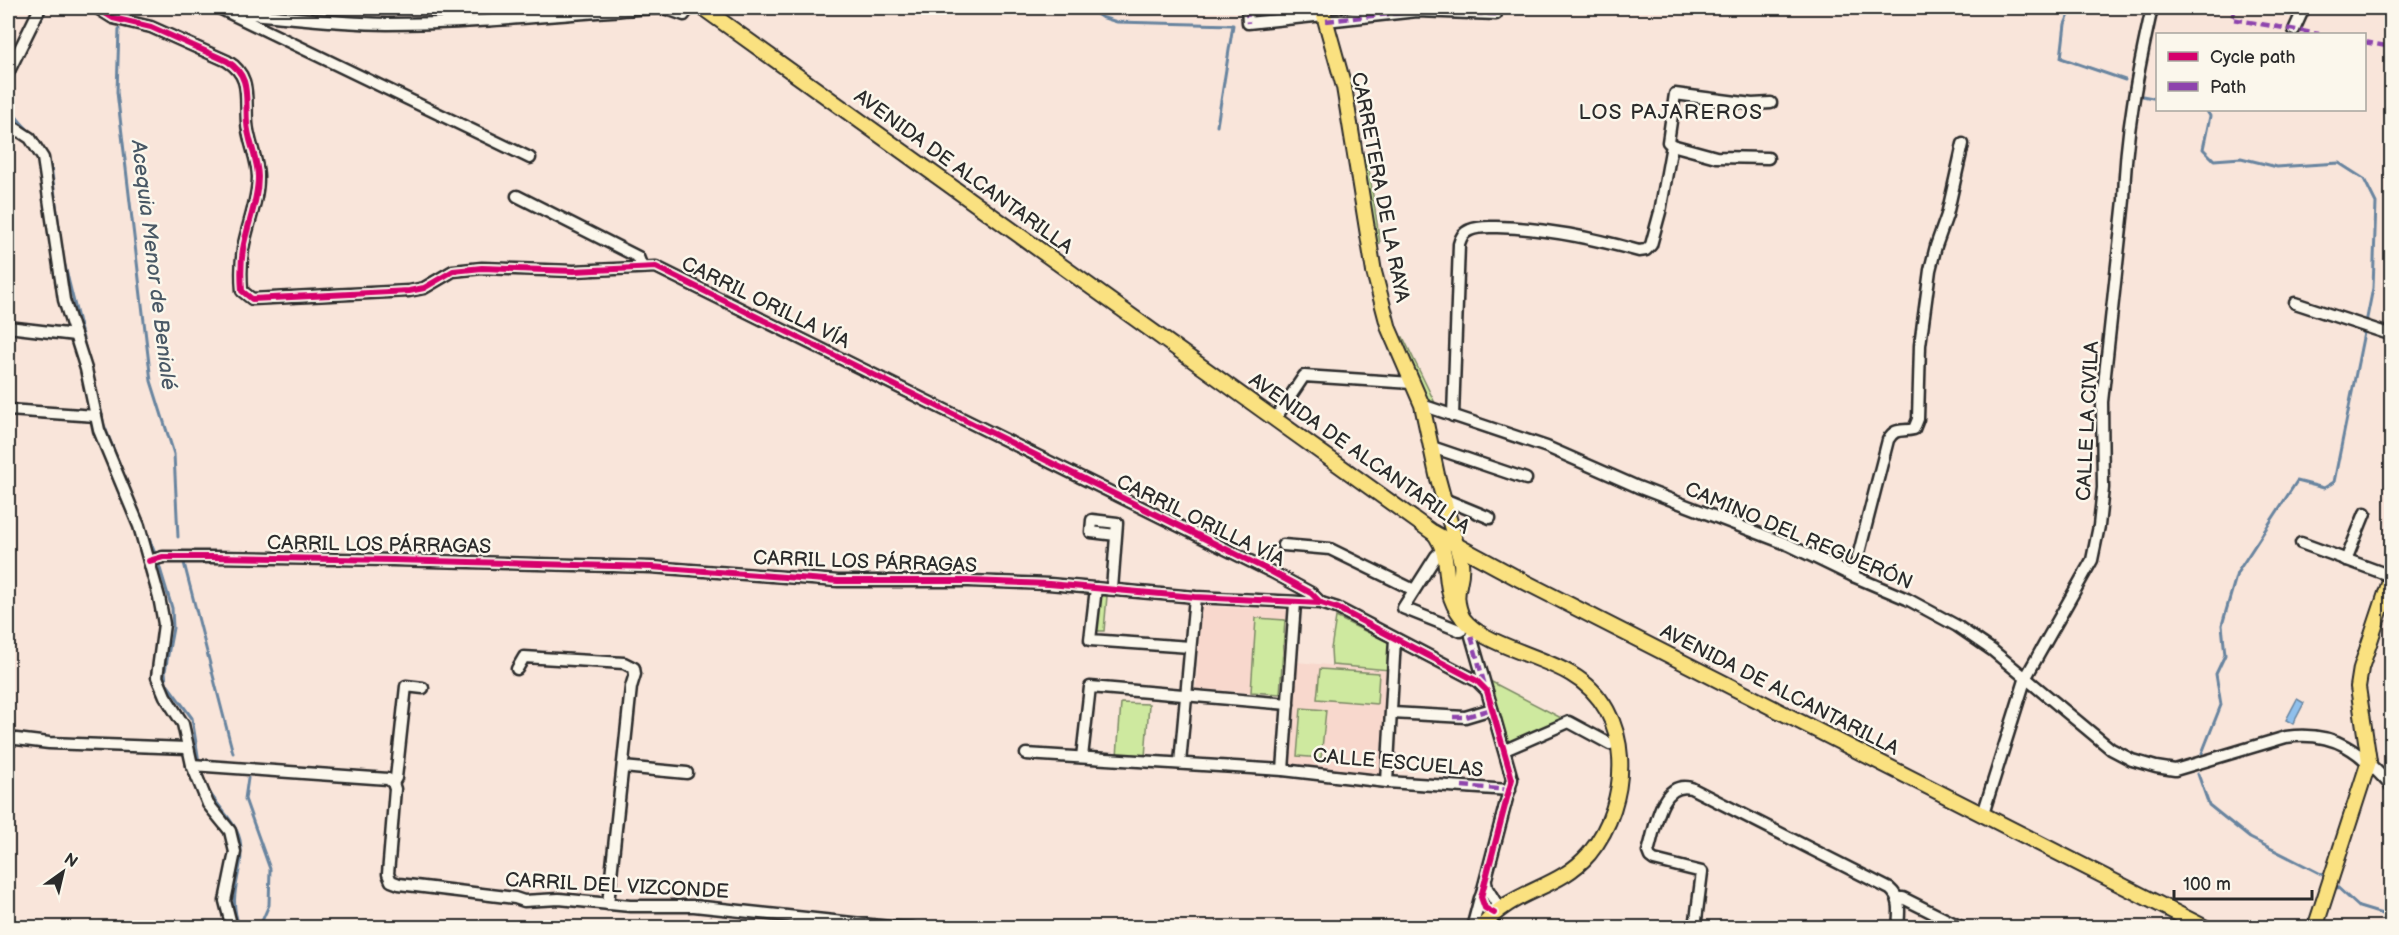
<svg xmlns="http://www.w3.org/2000/svg" width="2399" height="935" font-family="'Balsamiq Sans',sans-serif">
<style>
.built{fill:#f8d8cd}
.green{fill:#cee99f;stroke:#7c8a65;stroke-width:1.5}
.water{fill:#90c0ec;stroke:#68849f;stroke-width:1.5}
.lines{fill:none;stroke-linecap:round;stroke-linejoin:round}
.stream{stroke:#68849f;stroke-width:3}
.minor-casing{stroke:#2b2b2b;stroke-width:15}
.major-casing{stroke:#2b2b2b;stroke-width:18}
.minor{stroke:#fbf7ec;stroke-width:10}
.major{stroke:#fae180;stroke-width:14}
.quiet{stroke:#8e44ad;stroke-width:4.5;stroke-dasharray:9 4.5;stroke-linecap:butt}
.cycleway-casing{stroke:#fbf7ec;stroke-width:10}
.cycleway{stroke:#d6006c;stroke-width:6}
.labels{text-anchor:middle;stroke-width:5;stroke-linejoin:round;paint-order:stroke}
.street-label{font-size:20px;fill:#2b2b2b;stroke:#fbf7ec}
.neighbourhood-label{font-size:21px;letter-spacing:1.5px;fill:#2b2b2b;stroke:#fbf7ec}
.water-label{font-size:21px;font-style:italic;fill:#495865;stroke:#fbf7ec}
</style>
<rect width="100%" height="100%" fill="#f9e5da"/>
<filter id="ink" filterUnits="userSpaceOnUse"><feTurbulence type="fractalNoise" baseFrequency=".0167" numOctaves="2"/><feDisplacementMap in="SourceGraphic" scale="12" xChannelSelector="R" yChannelSelector="G"/><feConvolveMatrix kernelMatrix="1 2 1 2 8 2 1 2 1" color-interpolation-filters="sRGB"/></filter>
<g filter="url(#ink)">
<g class="built">
<polygon points="1201,606 1287,610 1280,694 1196,689"/>
<polygon points="1297,662 1390,671 1384,778 1290,765"/>
</g>
<g class="green">
<polygon points="1359,156 1367,156 1380,243 1373,244"/>
<polygon points="1403,337 1435,403 1427,400 1397,339"/>
<polygon points="1099,595 1107,596 1104,631 1097,631"/>
<polygon points="1336,617 1392,644 1390,670 1332,665 1331,649"/>
<polygon points="1256,618 1285,620 1280,694 1251,692"/>
<polygon points="1320,669 1379,673 1377,704 1317,699"/>
<polygon points="1488,680 1569,722 1505,750 1496,722 1501,716"/>
<polygon points="1121,703 1149,704 1145,757 1117,756"/>
<polygon points="1301,708 1326,710 1321,758 1297,756"/>
</g>
<polygon class="water" points="2297,699 2304,703 2293,724 2286,720"/>
<g class="lines">
<g class="stream">
<polyline points="1088,8 1101,17 1117,22 1233,25 1217,126"/>
<polyline points="2072,8 2065,24 2061,58 2125,80"/>
<polyline points="119,29 117,92 151,381 174,454 178,537"/>
<polyline points="2137,95 2158,99"/>
<path d="M42 148C36 134 14 120 11 107 3 79 34 33 47 8"/>
<polyline points="48,159 51,166 60,235"/>
<polyline points="64,262 87,355"/>
<polyline points="96,390 104,425 156,556"/>
<polyline points="158,562 172,608 173,628 165,671 166,683 192,718 199,762"/>
<polyline points="184,563 233,753"/>
<polyline points="2202,753 2221,705 2216,674 2225,655 2222,625 2237,573 2297,481 2324,488 2334,482 2373,288 2376,203 2364,179 2339,163 2277,167 2241,158 2214,160 2203,149 2210,116 2206,110"/>
<polyline points="2198,774 2209,805 2250,838 2325,876"/>
<polyline points="248,778 245,799 270,869 269,905 259,928"/>
<path d="M207 788C216 806 235 820 240 840 246 870 225 893 240 928"/>
<polyline points="2336,886 2359,907 2392,917"/>
</g>
<g class="minor-casing">
<g id="minor">
<path d="M97 8 113 18 151 27 227 61C252 76 245 98 247 123 248 141 258 159 258 177 258 202 247 225 243 249 241 262 241 278 242 291L252 299 409 291 424 288 453 271 482 268 574 271 656 267 1272 572 1311 593 1321 603"/>
<polyline points="219,8 530,158"/>
<polyline points="1247,8 1248,23 1324,15"/>
<path d="M228 12C281 16 334 23 387 24 471 24 554 15 637 9L664 8 684 15 689 8"/>
<polyline points="1326,21 1417,11 1496,14"/>
<polyline points="2294,30 2304,8"/>
<polyline points="8,73 40,8"/>
<polyline points="8,121 10,125 30,138 43,158 64,300 86,369 99,430 139,526 159,597 164,624 157,677 165,696 183,724 192,765 208,804 230,831 235,852 225,901 232,928"/>
<polyline points="1672,145 1716,157 1768,158"/>
<polyline points="517,196 638,257 642,267"/>
<polyline points="2295,303 2392,335"/>
<polyline points="8,327 75,335"/>
<path d="M1422 405 1547 447 1638 487 1789 545 1853 576 1907 599 1957 626 1992 650 2111 749 2132 760 2156 767 2175 770 2286 737C2336 730 2360 752 2392 787"/>
<polyline points="8,410 96,416"/>
<path d="M1453 416 1459 244C1461 237 1463 233 1470 230 1478 226 1488 227 1497 227 1546 228 1592 238 1639 251L1646 250 1651 245 1660 212 1672 145 1668 142 1675 94 1752 104 1771 103"/>
<polyline points="1275,419 1304,376 1412,383"/>
<polyline points="1432,447 1526,479"/>
<polyline points="1444,499 1490,518"/>
<polyline points="2301,543 2391,576"/>
<polyline points="1283,545 1330,549 1414,590"/>
<polyline points="1443,549 1436,556 1403,608 1461,631"/>
<polyline points="2346,560 2365,513"/>
<polyline points="149,561 163,557 211,557 393,560 651,567 838,581 969,581 1049,584 1195,597 1321,603 1337,608 1477,681 1487,691 1512,779 1481,897 1485,908 1494,913"/>
<path d="M1853 576 1888 440C1895 427 1902 432 1914 429L1918 419 1920 345 1930 270 1936 246 1947 215 1963 144"/>
<polyline points="1096,588 1090,640 1190,647"/>
<polyline points="1112,589 1117,523 1092,520 1091,532 1116,535"/>
<polyline points="1471,636 1486,688"/>
<polyline points="517,669 524,657 624,663 634,668 635,674 631,687 608,904"/>
<polyline points="1392,713 1465,717 1492,709"/>
<polyline points="8,738 49,743 187,748"/>
<polyline points="1505,750 1569,722 1610,744"/>
<polyline points="1026,754 1283,770 1387,782 1510,790"/>
<polyline points="1082,757 1090,687 1288,704"/>
<polyline points="1180,763 1195,597"/>
<polyline points="192,765 388,779 393,783 395,789 388,874 391,881 399,884 515,898 524,901 559,899 630,906 694,906 890,927 913,928"/>
<polyline points="623,767 687,773"/>
<polyline points="1283,770 1295,603"/>
<polyline points="1387,782 1395,639"/>
<polyline points="393,783 396,778 406,686 423,688"/>
<path d="M1983 814 2026 677 2092 560 2099 526 2103 488 2102 402 2124 200C2125 136 2138 70 2152 8"/>
<polyline points="1486,882 1487,888 1499,908"/>
<polyline points="1898,898 1903,898 1963,928"/>
<polyline points="1472,928 1480,898"/>
<path d="M1695 928 1702 872 1654 860 1650 857 1648 852C1655 830 1660 780 1691 788L1890 889C1902 899 1899 913 1898 928"/>
</g>
</g>
<g class="major-casing">
<g id="major">
<polyline points="703,8 1432,532 1521,580 2206,928"/>
<path d="M1322 8 1344 87 1374 272 1389 329 1422 405 1437 475 1461 562C1464 586 1450 589 1463 619"/>
<path d="M1434 533C1457 564 1435 591 1468 624 1489 645 1543 657 1571 674 1635 711 1632 802 1589 854 1557 891 1513 888 1481 928"/>
<polyline points="2315,928 2369,761 2358,687 2361,668 2392,575"/>
</g>
</g>
<use href="#minor" class="minor"/>
<use href="#major" class="major"/>
<g class="quiet">
<polyline points="1247,8 1248,23"/>
<polyline points="2235,8 2232,19 2319,34"/>
<polyline points="1326,21 1417,11 1496,14"/>
<polyline points="2364,42 2392,47"/>
<polyline points="1471,636 1485,686"/>
<polyline points="1453,717 1465,717 1492,709 1494,713"/>
<polyline points="1462,786 1510,790"/>
</g>
<g class="cycleway-casing">
<g id="cycleway">
<path d="M97 8 113 18 151 27 227 61C252 76 245 98 247 123 248 141 258 159 258 177 258 202 247 225 243 249 241 262 241 278 242 291L252 299 409 291 424 288 453 271 482 268 574 271 656 267 1272 572 1311 593 1321 603"/>
<polyline points="149,561 163,557 211,557 393,560 651,567 838,581 969,581 1049,584 1195,597 1321,603 1337,608 1477,681 1487,691 1512,779 1481,897 1485,908 1494,913"/>
</g>
</g>
<use href="#cycleway" class="cycleway"/>
</g>
</g>
<g class="labels">
<g class="street-label">
<text transform="translate(964 171) rotate(36)" y="7">AVENIDA DE ALCANTARILLA</text>
<text transform="translate(1381 187) rotate(79)" y="7">CARRETERA DE LA RAYA</text>
<text transform="translate(766 302) rotate(26)" y="7">CARRIL ORILLA VÍA</text>
<text transform="translate(2087 421) rotate(-87)" y="7">CALLE LA CIVILA</text>
<text transform="translate(1360 453) rotate(35)" y="7">AVENIDA DE ALCANTARILLA</text>
<text transform="translate(1201 520) rotate(26)" y="7">CARRIL ORILLA VÍA</text>
<text transform="translate(1799 535) rotate(23)" y="7">CAMINO DEL REGUERÓN</text>
<text transform="translate(379 544) rotate(1)" y="7">CARRIL LOS PÁRRAGAS</text>
<text transform="translate(865 561) rotate(2)" y="7">CARRIL LOS PÁRRAGAS</text>
<text transform="translate(1780 689) rotate(27)" y="7">AVENIDA DE ALCANTARILLA</text>
<text transform="translate(1398 762) rotate(5)" y="7">CALLE ESCUELAS</text>
<text transform="translate(617 885) rotate(3)" y="7">CARRIL DEL VIZCONDE</text>
</g>
<g class="neighbourhood-label">
<text x="1671" y="119">LOS PAJAREROS</text>
</g>
<g class="water-label">
<text transform="translate(154 265) rotate(83)" y="7">Acequia Menor de Benialé</text>
</g>
</g>
<rect width="2399" height="935" fill="none" stroke="#fbf7ec" stroke-width="30"/>
<rect x="15" y="15" width="2369" height="905" fill="none" stroke="#2b2b2b" stroke-width="2" filter="url(#ink)"/>
<rect x="2156" y="33" width="210" height="78" fill="#fbf7ec" stroke="#a8a59f" stroke-width="1.5"/>
<rect x="2168" y="52" width="30" height="9" fill="#d6006c" stroke="#a8a59f" stroke-width="1.5"/>
<text x="2210" y="63" font-size="18" fill="#2b2b2b">Cycle path</text>
<rect x="2168" y="82" width="30" height="9" fill="#8e44ad" stroke="#a8a59f" stroke-width="1.5"/>
<text x="2210" y="93" font-size="18" fill="#2b2b2b">Path</text>
<g transform="translate(63 872) rotate(34)" stroke="#fbf7ec" stroke-width="4.5" paint-order="stroke">
<path d="M0-4.5L10 22L0 15L-10 22Z" fill="#2b2b2b"/>
<text y="-9" font-size="16" font-weight="bold" text-anchor="middle" fill="#2b2b2b">N</text>
</g>
<path d="M2174 890v9h138v-9" fill="none" stroke="#2b2b2b" stroke-width="3"/>
<text x="2183" y="890" font-size="18" fill="#2b2b2b" stroke="#fbf7ec" stroke-width="4.5" paint-order="stroke">100 m</text>
</svg>
